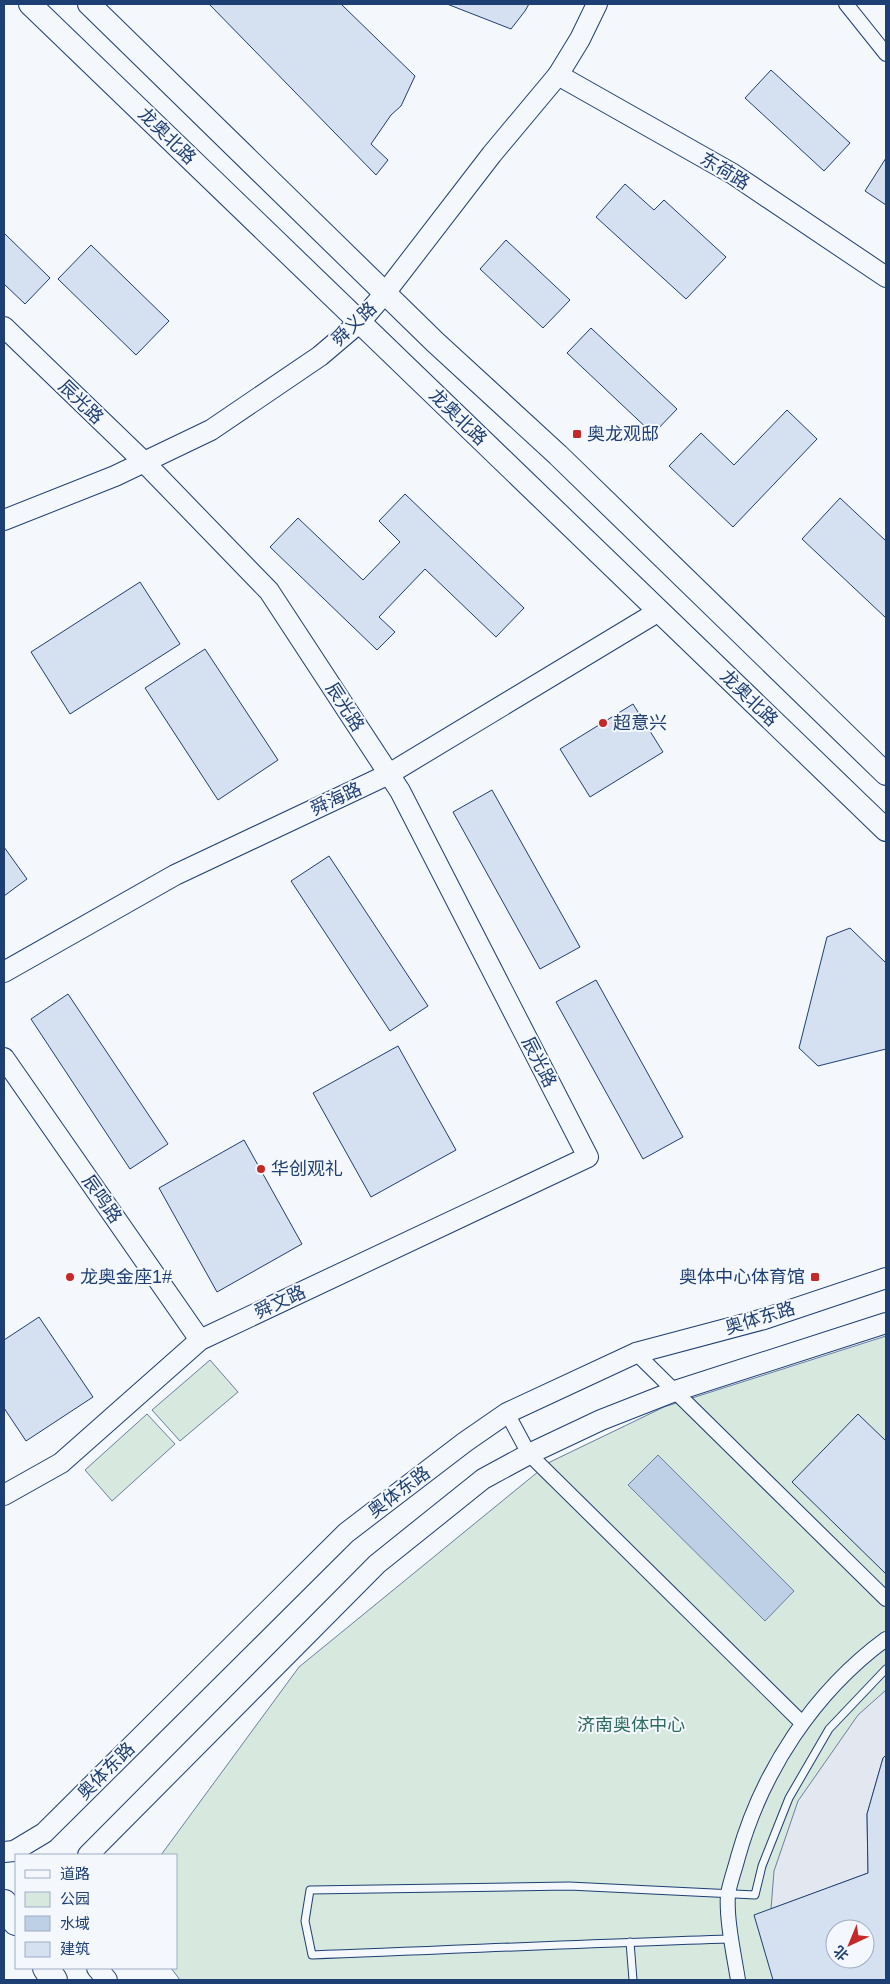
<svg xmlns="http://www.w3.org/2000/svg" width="890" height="1984" font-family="Helvetica,'Noto Sans SC',sans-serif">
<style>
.green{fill:#d7e8df;stroke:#687fa3;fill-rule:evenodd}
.parking{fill:#e3e8f0;stroke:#687fa3}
.water{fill:#bed0e5;stroke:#687fa3}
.building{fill:#d5e0f0;stroke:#1d3f73;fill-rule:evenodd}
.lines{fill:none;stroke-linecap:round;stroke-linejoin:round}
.lane-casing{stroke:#1d3f73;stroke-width:9}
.street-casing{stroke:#1d3f73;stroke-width:16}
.secondary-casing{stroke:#1d3f73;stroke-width:22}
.primary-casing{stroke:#1d3f73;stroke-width:24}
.highway-casing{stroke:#1d3f73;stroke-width:28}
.lane{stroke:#f4f7fb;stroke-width:7}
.street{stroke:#f4f7fb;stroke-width:14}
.secondary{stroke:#f4f7fb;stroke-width:20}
.primary{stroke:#f4f7fb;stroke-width:22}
.highway{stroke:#f4f7fb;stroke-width:26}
.poi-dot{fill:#c62828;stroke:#f4f7fb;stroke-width:2}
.labels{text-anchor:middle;stroke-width:4;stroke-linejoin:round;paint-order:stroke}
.street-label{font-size:18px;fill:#1d3f73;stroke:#f4f7fb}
.poi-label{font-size:18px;fill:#1d3f73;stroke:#f4f7fb;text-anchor:start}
.park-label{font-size:18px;fill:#2c6c60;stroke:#f4f7fb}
</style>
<rect width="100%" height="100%" fill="#f4f7fb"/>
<g class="green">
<path d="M886 1336V1980H180L171 1968H176V1855H161L299 1667 550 1462 664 1407ZM835 1929H865V1959H835Z"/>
<polygon points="210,1360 238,1392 180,1441 152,1410"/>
<polygon points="147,1414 175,1444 112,1501 85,1470"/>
</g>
<polygon class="parking" points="886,1690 886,1755 883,1758 867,1814 868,1873 771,1909 774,1871 798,1801 858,1715"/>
<polygon class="water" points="658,1455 794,1591 765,1621 628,1485"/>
<g class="building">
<polygon points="209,4 341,4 415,76 401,106 391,115 371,144 388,160 376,175"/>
<polygon points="447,4 529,4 525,11 511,29"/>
<polygon points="771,70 850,143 824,171 745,98"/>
<polygon points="886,158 886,205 865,191"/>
<polygon points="625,184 654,210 664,200 726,257 686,299 596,217"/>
<polygon points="4,233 50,278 25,304 4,284"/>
<polygon points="506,240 570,300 543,328 480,269"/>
<polygon points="91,245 169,321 136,355 58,279"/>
<polygon points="591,328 677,409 653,434 567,353"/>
<polygon points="787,410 817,439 733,527 669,466 701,433 734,465"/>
<polygon points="405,494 524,608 496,637 425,569 379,617 395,632 377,650 270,547 298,518 363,580 400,542 379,521"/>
<polygon points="840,498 886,541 886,618 802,539"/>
<polygon points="140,582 180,644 70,714 31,652"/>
<polygon points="205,649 278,760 218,800 145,688"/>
<polygon points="633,704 663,752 590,797 560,749"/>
<polygon points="492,790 580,947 540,969 453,812"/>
<polygon points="4,847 27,879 4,896"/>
<polygon points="329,856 428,1006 390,1031 291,881"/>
<polygon points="850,928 886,963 886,1049 818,1066 799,1048 827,937"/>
<polygon points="596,980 683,1137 643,1159 556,1002"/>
<polygon points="68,994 168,1144 130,1169 31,1019"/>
<polygon points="398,1046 456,1150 371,1197 313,1093"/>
<polygon points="244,1140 302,1244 217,1292 159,1188"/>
<polygon points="39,1317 93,1397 26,1441 4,1408 4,1340"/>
<polygon points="858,1414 886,1441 886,1574 792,1482"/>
<path d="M886 1755V1980H773L754 1915 868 1873 867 1814 883 1758ZM835 1929H865V1959H835Z"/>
</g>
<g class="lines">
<g class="lane-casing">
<g id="lane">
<path d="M731 1939C591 1943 452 1950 312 1955L305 1921 310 1890 569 1886 755 1895 762 1866 789 1798 829 1729 886 1669"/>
<polyline points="630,1942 633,1980"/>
</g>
</g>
<g class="street-casing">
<g id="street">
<polyline points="846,4 886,54"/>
<polyline points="636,1353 886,1599"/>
<polyline points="507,1413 529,1454 802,1723"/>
<path d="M738 1980C734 1955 726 1919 728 1894 730 1882 735 1869 738 1857 762 1771 814 1692 886 1639"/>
</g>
</g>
<g class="secondary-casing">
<g id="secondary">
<polyline points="558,75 733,174 886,277"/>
<polyline points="4,327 144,462 269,591 400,791 588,1157 200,1340 61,1463 4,1495"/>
<polyline points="4,520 115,476 211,430 320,356 360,322 385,293 492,154 558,75 580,39 597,4"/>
<polyline points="4,972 175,875 389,774 659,611"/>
<polyline points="4,1058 200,1340"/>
<polyline points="4,1852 14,1851 44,1833 346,1533 465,1442 507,1413 636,1353 764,1319 886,1278"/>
<polyline points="88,1855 377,1564 483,1479 529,1454 601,1420 675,1391 886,1323"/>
<polyline points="97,1968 107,1980"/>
</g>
</g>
<g class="primary-casing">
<g id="primary">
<polyline points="30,4 886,830"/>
<polyline points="89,4 435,342 558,455 886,774"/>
</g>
</g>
<g class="highway-casing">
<g id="highway">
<polyline points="4,1903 16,1922"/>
<polyline points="46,1968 54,1980"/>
</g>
</g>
<use href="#lane" class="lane"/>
<use href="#street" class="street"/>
<use href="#secondary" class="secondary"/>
<use href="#primary" class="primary"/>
<use href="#highway" class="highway"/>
</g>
<g class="poi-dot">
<rect x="572" y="429" width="10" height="10" rx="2.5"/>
<circle cx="603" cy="723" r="5"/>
<circle cx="261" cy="1169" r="5"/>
<circle cx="70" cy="1277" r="5"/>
<rect x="810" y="1272" width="10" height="10" rx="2.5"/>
</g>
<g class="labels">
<g class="street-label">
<text transform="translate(167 136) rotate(44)" y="6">龙奥北路</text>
<text transform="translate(725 171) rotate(31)" y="6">东荷路</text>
<text transform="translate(354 324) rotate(-44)" y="6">舜义路</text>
<text transform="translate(81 402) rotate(44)" y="6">辰光路</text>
<text transform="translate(458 417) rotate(44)" y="6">龙奥北路</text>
<text transform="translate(749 698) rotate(44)" y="6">龙奥北路</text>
<text transform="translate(345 707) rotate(57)" y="6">辰光路</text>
<text transform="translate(336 799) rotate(-25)" y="6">舜海路</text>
<text transform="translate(539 1062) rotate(63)" y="6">辰光路</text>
<text transform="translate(102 1199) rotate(55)" y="6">辰鸣路</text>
<text transform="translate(280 1302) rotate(-25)" y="6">舜文路</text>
<text transform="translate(760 1318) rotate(-17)" y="6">奥体东路</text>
<text transform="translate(399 1492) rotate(-37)" y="6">奥体东路</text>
<text transform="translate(106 1771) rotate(-45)" y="6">奥体东路</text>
</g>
<g class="poi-label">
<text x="587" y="440">奥龙观邸</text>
<text x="613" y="729">超意兴</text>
<text x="271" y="1175">华创观礼</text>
<text x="80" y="1283">龙奥金座1#</text>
<text x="805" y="1283" text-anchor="end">奥体中心体育馆</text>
</g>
<g class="park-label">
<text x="631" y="1731">济南奥体中心</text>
</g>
</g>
<rect width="890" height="1984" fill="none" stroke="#1d3f73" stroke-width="10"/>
<rect x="15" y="1854" width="162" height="115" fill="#f4f7fb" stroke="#9eadc5"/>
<rect x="25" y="1870" width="25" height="8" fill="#f4f7fb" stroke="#9eadc5"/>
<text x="60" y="1879" font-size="15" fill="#1d3f73">道路</text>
<rect x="25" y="1892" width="25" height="15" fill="#d7e8df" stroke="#9eadc5"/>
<text x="60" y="1904" font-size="15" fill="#1d3f73">公园</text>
<rect x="25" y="1916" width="25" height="15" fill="#bed0e5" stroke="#9eadc5"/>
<text x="60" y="1929" font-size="15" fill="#1d3f73">水域</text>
<rect x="25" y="1942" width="25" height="15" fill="#d5e0f0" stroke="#9eadc5"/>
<text x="60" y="1954" font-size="15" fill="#1d3f73">建筑</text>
<g transform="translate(850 1944) rotate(224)"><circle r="24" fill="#f4f7fb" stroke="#9eadc5"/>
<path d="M0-4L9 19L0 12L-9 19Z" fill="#c62828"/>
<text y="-8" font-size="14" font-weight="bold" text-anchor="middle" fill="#1d3f73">北</text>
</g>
</svg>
